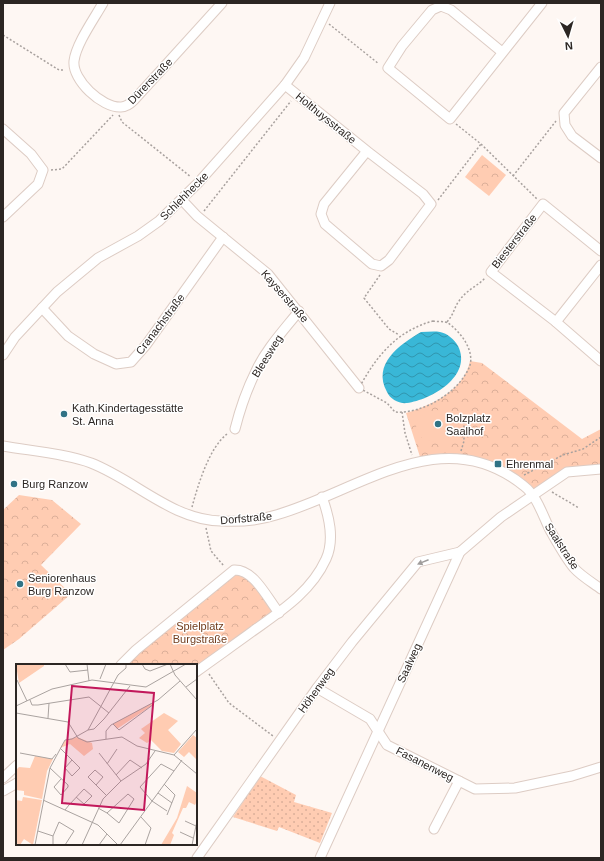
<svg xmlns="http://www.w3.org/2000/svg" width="604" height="861" font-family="Helvetica,sans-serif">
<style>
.grass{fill:url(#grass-dots)}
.forest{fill:url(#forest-crowns)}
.pitch{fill:#ffccb2}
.water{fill:url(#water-waves)}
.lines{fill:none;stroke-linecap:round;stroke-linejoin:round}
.minor-casing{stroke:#ddccc4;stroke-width:11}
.path{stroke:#a8a19e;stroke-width:1.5;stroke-dasharray:2 2;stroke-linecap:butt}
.minor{stroke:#fff;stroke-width:9}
.oneway{fill:#a09d9c}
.poi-dot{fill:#317385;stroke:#fff;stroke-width:1.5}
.labels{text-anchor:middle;stroke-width:3;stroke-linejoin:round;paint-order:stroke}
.street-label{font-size:11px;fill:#2c2623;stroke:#fff}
.poi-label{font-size:11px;fill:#2c2623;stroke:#fff;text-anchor:start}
.park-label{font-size:11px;fill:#723d1d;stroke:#fff}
.inset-road{fill:none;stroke:#aaa3a0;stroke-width:1}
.view{fill:#c2185b;fill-opacity:0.15;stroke:#c2185b;stroke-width:2}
.inset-edge{fill:none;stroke:#2c2623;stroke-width:2}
</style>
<defs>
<pattern id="grass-dots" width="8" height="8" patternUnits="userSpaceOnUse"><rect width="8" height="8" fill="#ffccb2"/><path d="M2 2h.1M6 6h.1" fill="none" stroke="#dbaf99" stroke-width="1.8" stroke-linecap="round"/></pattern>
<pattern id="forest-crowns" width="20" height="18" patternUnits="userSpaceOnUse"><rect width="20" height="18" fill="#ffccb2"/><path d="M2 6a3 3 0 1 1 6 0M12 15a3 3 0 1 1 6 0" fill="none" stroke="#dbaf99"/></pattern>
<pattern id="water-waves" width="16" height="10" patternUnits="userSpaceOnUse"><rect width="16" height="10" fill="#39b7d7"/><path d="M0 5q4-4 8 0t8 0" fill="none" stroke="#3095ae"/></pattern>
</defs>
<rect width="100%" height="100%" fill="#fef7f3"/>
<polygon class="grass" points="260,776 296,795 294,802 332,813 320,843 279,827 277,831 233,817"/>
<g class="forest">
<polygon points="482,155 506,175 489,196 465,177"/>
<path d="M470 361 482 363 582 439 601 429V469L567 472 532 495 479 462 421 460 406 413C432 405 464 390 470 361Z"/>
<polygon points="19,495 52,500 81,524 41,565 71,594 19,639 3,650 3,510"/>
<polygon points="242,570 279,613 196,672 196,665 121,665"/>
</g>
<path class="pitch" d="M436 410 450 411 460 421V430C452 438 433 446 422 438 419 435 418 430 416 427L418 418 425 413Z"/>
<path class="water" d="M421 332C427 332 434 331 440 332 447 333 455 340 458 346 473 376 431 400 407 403 399 404 390 399 387 392 372 364 399 345 421 332Z"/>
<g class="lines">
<g class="minor-casing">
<g id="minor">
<path d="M103 3C94 19 76 44 74 61 72 80 102 108 121 107 126 107 130 104 134 100L222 3"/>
<polyline points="502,52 451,10 441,6 432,10 402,46 388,68 450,119 542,3"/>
<polyline points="601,67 564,113 565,125 572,136 601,158"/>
<polyline points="285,85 367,151 324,204 321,214 325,224 372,264 381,266 389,260 431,204 423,194 367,151"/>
<polyline points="3,129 31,154 43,170 38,184 3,217"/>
<polyline points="182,200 197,216 268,274 359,388"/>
<polyline points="601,251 543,204 491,272 556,322 601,361"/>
<polyline points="42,308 68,336 94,354 116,364 131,362 146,345 223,237"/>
<polyline points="556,322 601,265"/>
<polyline points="3,355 15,337 57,292 98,258 138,236 159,221 198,183 285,85 304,58 330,3"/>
<path d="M235 429C240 409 247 389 256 371 266 349 284 330 299 311"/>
<path d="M3 446C31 451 63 453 91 463 135 480 172 520 221 521 238 522 260 520 276 515 358 492 442 419 524 486 537 496 543 516 550 530 557 542 565 557 574 568 581 576 593 583 601 589"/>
<path d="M121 665 136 650 234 570C254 569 267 598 279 613"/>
<path d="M196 672C215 658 234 645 253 631 281 611 311 592 326 559 335 539 329 516 322 497"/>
<polyline points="317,688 370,719 387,745 475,789 515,788 572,776 601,767"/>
<polyline points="3,778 17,765"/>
<polyline points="3,791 17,783"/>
<polyline points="434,829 459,781"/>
<polyline points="197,858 317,688 352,642 418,562 460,552"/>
<polyline points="320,858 460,552 501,517 567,472 601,469"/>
</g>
</g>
<g class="path">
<polyline points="329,24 379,64"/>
<polyline points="3,35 59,70 65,70"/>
<polyline points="119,115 122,122 191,177"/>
<polyline points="456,124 481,144 537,199"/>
<polyline points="51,170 62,169 113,115"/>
<polyline points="513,176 556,121"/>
<polyline points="438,200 481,144"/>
<polyline points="204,211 291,101"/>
<polyline points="380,275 364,298 389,329 399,335"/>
<path d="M433 321C438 322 445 321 448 323 461 332 476 352 469 368 457 394 422 414 395 412L387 403 359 388C377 355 397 331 433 321Z"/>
<path d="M447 322C454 314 454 308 459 301 466 290 478 286 485 278"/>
<polyline points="402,412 405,433 412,455"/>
<polyline points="461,451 464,441 464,420"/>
<polyline points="524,475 563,455 583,449 601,437"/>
<polyline points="552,492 579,508"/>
<path d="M192 507C198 485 209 448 227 434"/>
<polyline points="206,528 211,551 224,566"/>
<polyline points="209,674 229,703 273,736"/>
</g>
<use href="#minor" class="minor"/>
</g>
<defs><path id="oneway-solid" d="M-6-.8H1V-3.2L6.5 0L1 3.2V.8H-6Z"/></defs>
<use class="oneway" href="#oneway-solid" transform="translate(423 562) rotate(158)"/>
<g class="poi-dot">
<circle cx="64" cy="414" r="4"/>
<circle cx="438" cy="424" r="4"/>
<rect x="494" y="460" width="8" height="8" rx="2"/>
<circle cx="14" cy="484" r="4"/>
<circle cx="20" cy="584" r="4"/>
</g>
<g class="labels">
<g class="street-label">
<text transform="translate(150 81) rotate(-46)" y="4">Dürerstraße</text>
<text transform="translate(326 118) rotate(39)" y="4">Holthuysstraße</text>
<text transform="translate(184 196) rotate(-45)" y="4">Schlehhecke</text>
<text transform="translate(514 241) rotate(-52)" y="4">Biesterstraße</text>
<text transform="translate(285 296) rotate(49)" y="4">Kayserstraße</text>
<text transform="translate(160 324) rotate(-53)" y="4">Cranachstraße</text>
<text transform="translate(267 356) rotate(-58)" y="4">Bleesweg</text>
<text transform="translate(246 518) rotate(-5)" y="4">Dorfstraße</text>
<text transform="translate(562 546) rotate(57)" y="4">Saalstraße</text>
<text transform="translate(409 663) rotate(-65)" y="4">Saalweg</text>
<text transform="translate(316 690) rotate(-54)" y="4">Höhenweg</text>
<text transform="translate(425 764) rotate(27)" y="4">Fasanenweg</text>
</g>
<g class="poi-label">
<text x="72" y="412">Kath.Kindertagesstätte<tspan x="72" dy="13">St. Anna</tspan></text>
<text x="446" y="422">Bolzplatz<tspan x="446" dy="13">Saalhof</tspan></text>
<text x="506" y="468">Ehrenmal</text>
<text x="22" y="488">Burg Ranzow</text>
<text x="28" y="582">Seniorenhaus<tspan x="28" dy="13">Burg Ranzow</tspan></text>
</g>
<g class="park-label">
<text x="200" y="630">Spielplatz<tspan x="200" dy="13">Burgstraße</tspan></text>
</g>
</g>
<g transform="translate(16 664)">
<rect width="181" height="181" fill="#fef7f3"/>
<path d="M28 0V2L3 19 0 1ZM19 92 37 95 31 107 26 135 8 131V127L0 126V106L3 103 14 104ZM7 133 26 136 17 181 8 175 4 181 0 179V136L6 137Z" fill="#ffccb2"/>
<path d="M136 39 138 40 101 65 97 60ZM148 49 162 57 152 66 165 80 158 89 146 87 135 76 131 79 123 74 129 69 125 65ZM61 73 76 79 77 85 68 92 54 80 44 84 49 76ZM171 122 181 129V137L179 141 173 138 170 144H167L156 169 158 171 154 181H145L161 154Z" fill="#ffccb2"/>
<path d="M177 71 181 74 180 95 173 88 168 93 162 88Z" fill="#ffccb2"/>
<path class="inset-road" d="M49 0 54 8 72 6M71 0 73 17M126 0 129 5 134 7 152 0M154 0 159 11 181 36M84 15 90 0M1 16 11 37M170 23 181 15M14 36 16 41H22L73 33 93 49M0 42 36 25 76 16 130 23 170 0M0 49 52 58 62 74 71 78 106 73 121 82 158 91 181 110M32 54 33 39M97 60 103 66 138 40M72 66 78 65 88 55 114 22M90 75V67L95 61 142 36 164 17M44 84 64 104 56 112 49 104 56 96M4 89 36 95 40 90M83 89 105 117M158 91 181 65M91 100 101 85M34 104 52 121V123L45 131 38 123 45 115M100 111 114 96 126 104M148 120 159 131 151 151M80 121 72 113 79 106 87 113 80 121 90 131M142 129 156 139M27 136 82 161 102 181M82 144 91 149 112 130 118 135 103 159 91 149M49 146 53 141 68 125 76 132 68 140 60 133M151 147 136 137 124 123 145 100 158 107M125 153 135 164 129 181M169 157 180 162M22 167 37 172M164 168 177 174M19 181 34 104 49 76 56 75 72 66 102 11 110 4V0M37 181V172L43 158 58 167 49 181M66 181 87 135 105 117 130 100 139 87M83 181 91 170M104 181 166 96M176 181 181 157"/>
<path class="view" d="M56 22 138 29 128 146 46 139Z"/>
<rect width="181" height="181" class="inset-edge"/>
</g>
<rect width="604" height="861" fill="none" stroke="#2c2623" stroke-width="8"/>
<g transform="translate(568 36) rotate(175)" stroke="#ffffff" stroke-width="3" paint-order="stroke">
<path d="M0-3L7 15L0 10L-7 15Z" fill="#2c2623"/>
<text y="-6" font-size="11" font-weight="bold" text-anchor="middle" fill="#2c2623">N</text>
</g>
</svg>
